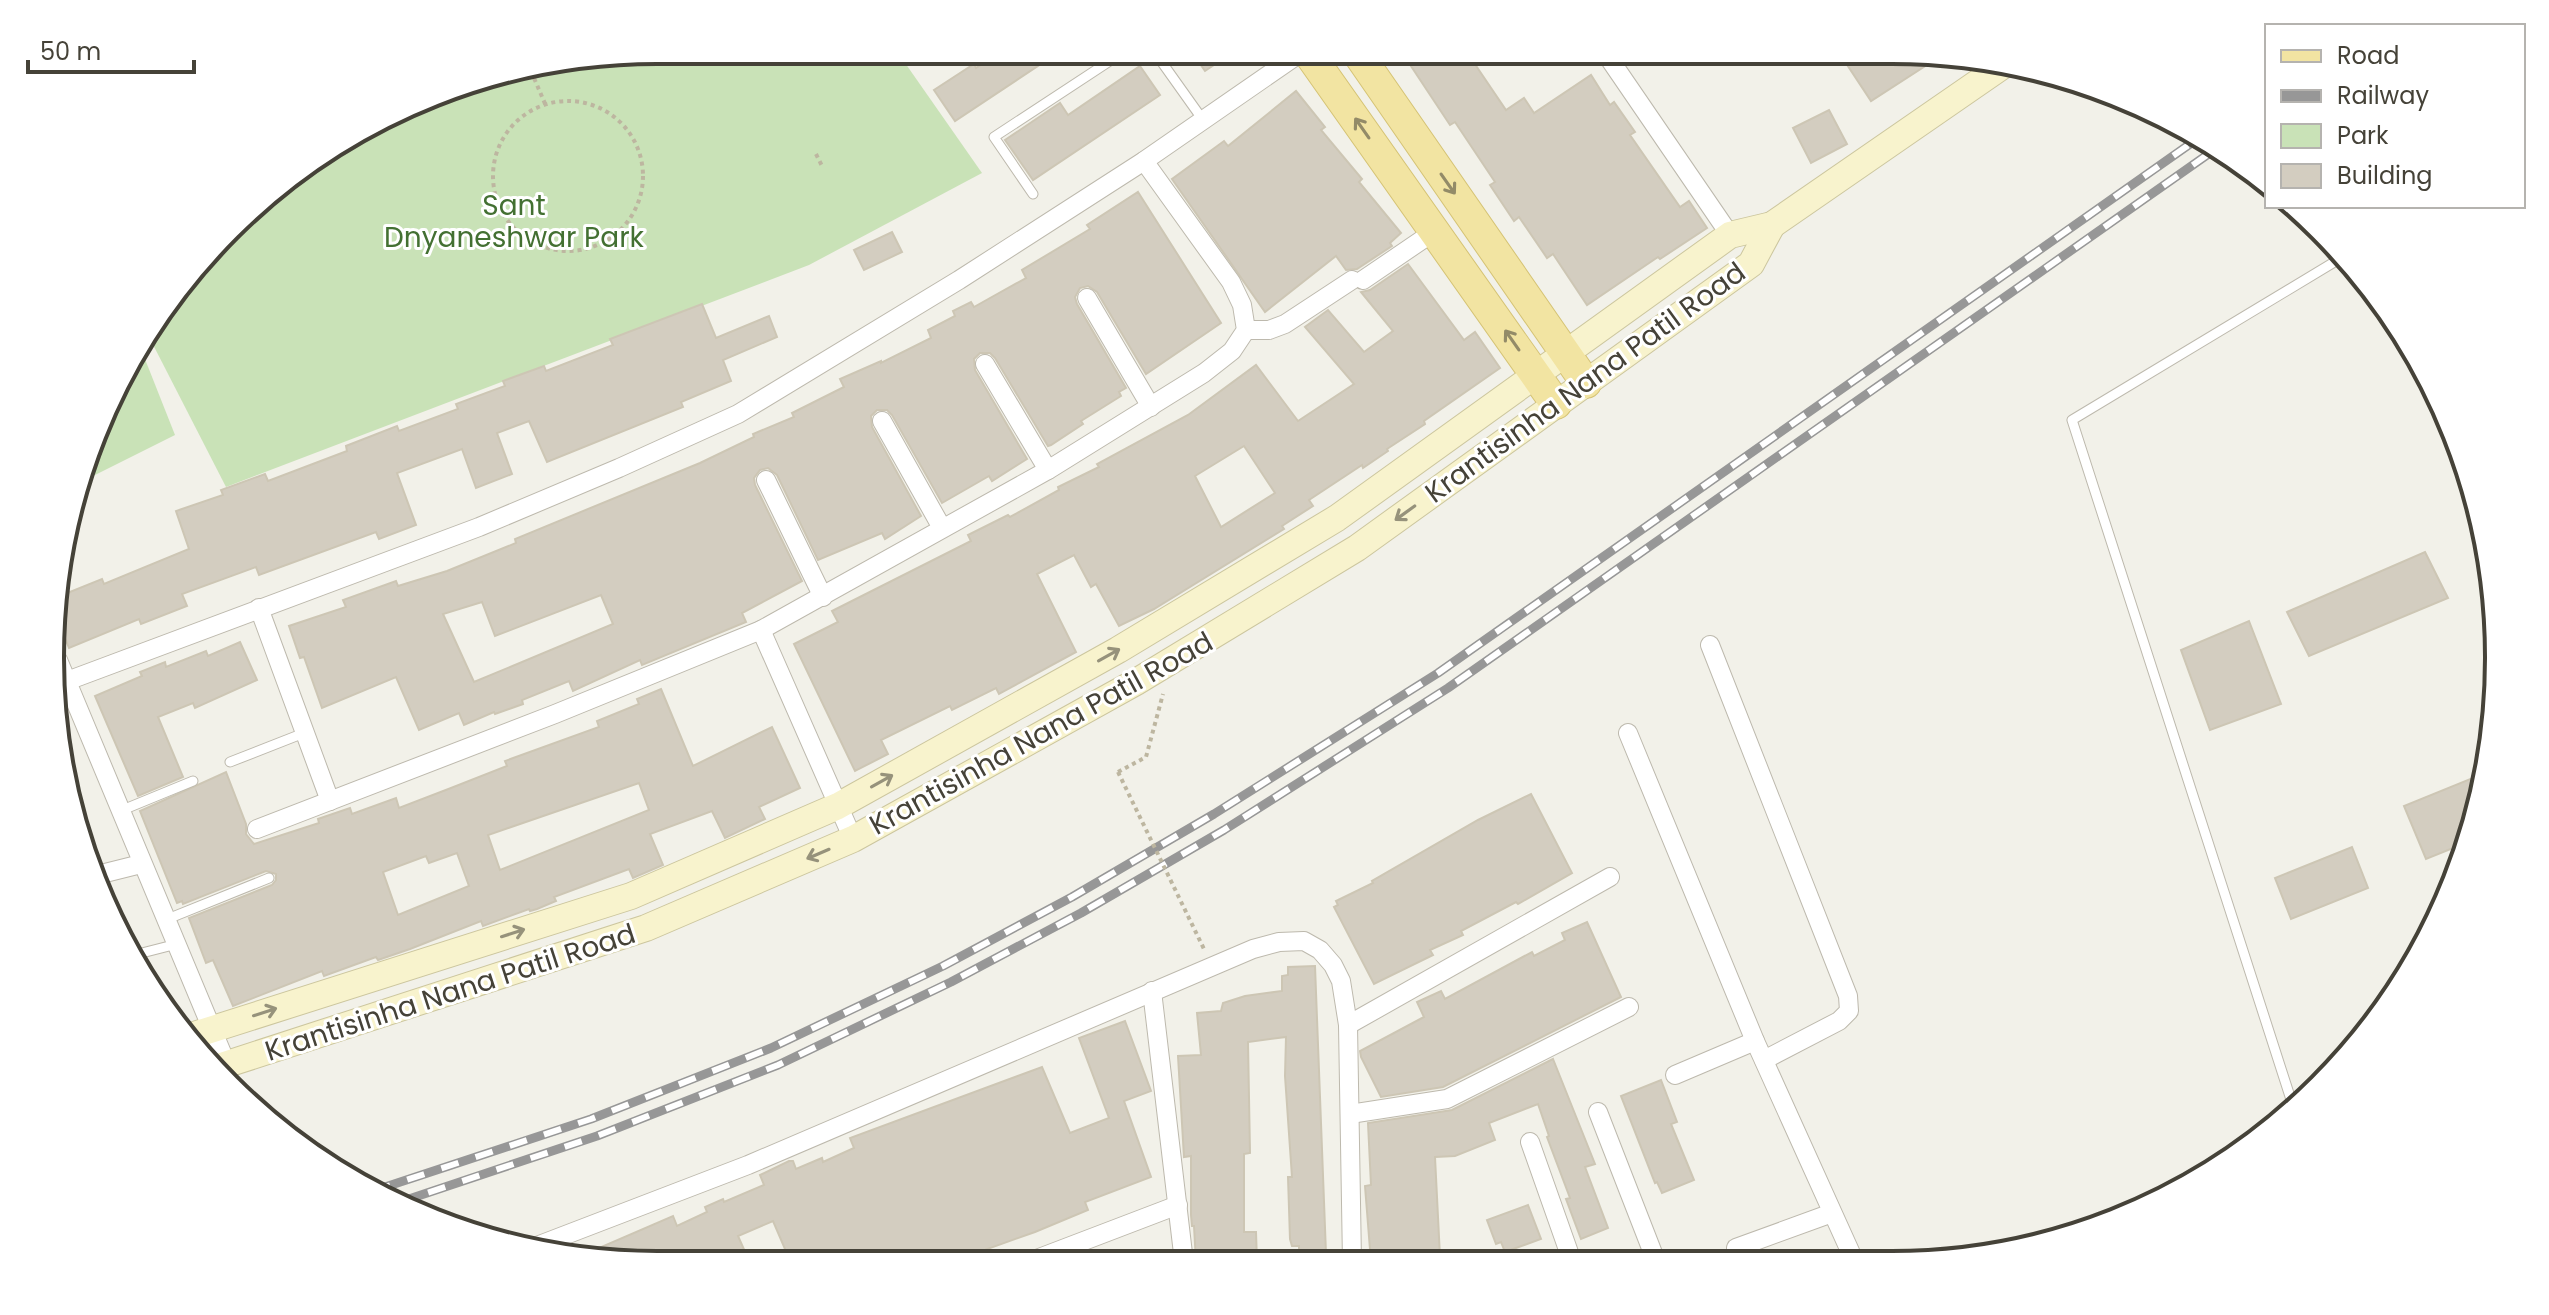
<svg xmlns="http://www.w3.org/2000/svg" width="2549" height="1315" font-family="Poppins,sans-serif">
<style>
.green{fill:#c9e2b7}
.building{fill:#d3cdc0;stroke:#cdc6b4;stroke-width:2;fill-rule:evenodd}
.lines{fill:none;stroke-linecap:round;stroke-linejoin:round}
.service-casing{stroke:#bdb9ad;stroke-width:11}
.minor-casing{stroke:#bdb9ad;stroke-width:20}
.secondary-casing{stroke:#ccc69e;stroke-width:28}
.primary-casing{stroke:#d5c374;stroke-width:32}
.path{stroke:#bdb6a0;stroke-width:4;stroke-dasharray:4 4;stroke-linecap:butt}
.service{stroke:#fff;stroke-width:9}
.minor{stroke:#fff;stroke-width:18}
.secondary{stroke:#f8f3cd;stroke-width:26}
.primary{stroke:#f2e4a2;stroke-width:30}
.rail-casing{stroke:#979797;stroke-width:9}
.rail{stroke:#fff;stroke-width:6;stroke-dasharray:18;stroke-linecap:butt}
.path-bridge{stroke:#bdb6a0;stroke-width:4;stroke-dasharray:4 4;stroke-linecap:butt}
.oneway{stroke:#938b68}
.oneway2{stroke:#96927b}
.labels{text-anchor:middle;stroke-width:6;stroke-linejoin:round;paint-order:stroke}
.park-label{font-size:28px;fill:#437032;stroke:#fff}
.street-label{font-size:28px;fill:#454238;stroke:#fff}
.rim{fill:none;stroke:#454238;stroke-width:4}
</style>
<rect width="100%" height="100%" fill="#f2f1e9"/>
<g class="green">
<polygon points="658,50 896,50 982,173 809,265 226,487 146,331 152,320 287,176 462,82"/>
<polygon points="139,344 175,435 79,483 96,425"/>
</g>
<g class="building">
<polygon points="1002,50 1062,50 955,121 934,90 974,64 976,68"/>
<polygon points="1191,51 1235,51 1205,71"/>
<polygon points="1401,51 1466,51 1506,110 1524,98 1534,113 1591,75 1610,105 1614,102 1635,132 1630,135 1680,207 1689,201 1707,228 1660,259 1658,257 1587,305 1553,254 1547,258 1519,217 1514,221 1490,185 1495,182 1455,122 1450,125"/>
<polygon points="1838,51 1923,51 1930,63 1871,101"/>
<polygon points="1140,66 1160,95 1033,180 1005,140 1060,103 1068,115"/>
<polygon points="1296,91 1325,127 1321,130 1362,179 1359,182 1401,233 1390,243 1392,246 1357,269 1346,270 1336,256 1265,312 1172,179 1224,141 1228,146"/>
<polygon points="1829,110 1847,144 1811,163 1793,128"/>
<path d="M1138 192 1221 323 1146 374 1097 292 1088 286 1080 288 1075 297 1077 304 1126 388 1119 392 1121 396 1081 421 1083 424 1051 445 1048 446 995 358 990 353H980L974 359 975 370 1027 459 992 481 989 476 942 503 892 415 887 410H877L871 416 872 427 921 516 885 539 882 533 818 560 777 475 768 468 760 470 754 478 755 485 802 581 742 613 746 622 642 665 640 660 573 691 569 681 522 700 523 704 495 714 494 712 464 725 459 713 419 730 396 677 322 708 304 657 300 658 289 626 346 607 343 600 396 581 398 586 447 571 516 543 515 539 700 463 754 437 753 434 794 417 792 413 844 387 840 379 881 361V363L931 338 928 330 955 316 953 311 971 302 974 307 1026 278 1022 270 1090 229 1087 225ZM601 595 613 624 474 682 443 614 482 602 495 636Z"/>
<polygon points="892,232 902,252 864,270 854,250"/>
<path d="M1408 264 1464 340 1475 332 1500 368 1424 421 1425 424 1387 449 1388 451 1363 468 1362 465 1309 500 1313 506 1282 526 1284 529 1154 609 1119 626 1096 584 1091 587 1074 555 1037 574 1076 652 999 694 996 688 952 710 950 706 881 740 888 754 855 771 794 644 838 622 832 611 971 541 968 535 1008 515 1010 517 1059 490 1058 487 1099 467 1097 464 1188 415 1256 365 1298 421 1354 384 1305 327 1328 310 1364 352 1393 331 1361 292 1370 290ZM1244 446 1275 493 1221 527 1195 476Z"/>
<polygon points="702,304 716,338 769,316 777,337 723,360 731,381 681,402 683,407 547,462 529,421 497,433 512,474 476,488 462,449 397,473 416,525 379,539 376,532 259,575 256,567 182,594 187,606 141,624 139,619 69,648 59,623 60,596 102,579 104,584 189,549 176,511 223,495 221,490 265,474 268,481 347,451 346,446 397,426 399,431 458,409 456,404 505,386 503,381 544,366 546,371 613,345 610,339"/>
<polygon points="2425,552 2448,598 2309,656 2287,612"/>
<polygon points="2249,621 2281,704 2210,730 2181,650"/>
<polygon points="240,642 257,680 195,708 193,703 158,717 183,777 138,796 95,696 142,676 140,672 165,662 166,667 206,651 208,656"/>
<path d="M661 689 693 766 772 727 800 788 759 807 765 819 725 838 712 811 650 834 663 865 633 878 629 869 554 897 556 901 537 909 530 911 529 909 483 926 481 921 410 949 378 960 376 957 324 976 322 971 233 1006 213 960 206 963 189 918 272 885 276 880V874L266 871 183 904 182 901 177 903 140 811 226 772 246 824V834L254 844 319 823 318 819 350 808 352 814 396 798 399 808 451 788 507 766 505 761 599 727 597 721 639 704 637 699ZM639 783 649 810 500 870 488 835ZM457 853 469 886 398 915 383 872 426 856 429 863Z"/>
<polygon points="2485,773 2478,814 2468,842 2426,859 2404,806"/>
<polygon points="1531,794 1572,873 1518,904 1516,902 1461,931 1463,935 1430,950 1433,955 1374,984 1334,907 1338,905 1336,901 1373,883 1372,881 1478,820"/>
<polygon points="2352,847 2368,888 2291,919 2275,878"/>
<polygon points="1587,922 1621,997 1443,1087 1381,1097 1361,1057 1360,1051 1424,1017 1417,1002 1441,991 1445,999 1532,952 1534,956 1565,940 1562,933"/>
<polygon points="1315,966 1326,1254 1299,1255 1299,1246 1292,1246 1290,1239 1288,1177 1292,1177 1285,1076 1286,1037 1248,1042 1250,1153 1244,1154 1244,1232 1256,1232 1257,1262 1196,1262 1194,1226 1192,1226 1191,1215 1191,1156 1184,1157 1178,1056 1201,1055 1197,1013 1221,1011 1223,1003 1245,996 1282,991 1282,976 1288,975 1288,967"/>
<polygon points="1125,1021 1151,1091 1124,1101 1151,1177 1085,1202 1088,1210 1035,1232 976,1253 978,1258 963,1263 791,1263 773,1221 738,1236 750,1263 618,1264 578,1257 673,1216 677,1226 707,1212 705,1207 723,1199 724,1202 764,1185 760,1175 789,1161 793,1161 796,1169 822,1158 823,1162 854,1148 850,1138 1042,1067 1070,1133 1109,1118 1079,1038"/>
<polygon points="1553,1059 1595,1164 1585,1167 1608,1228 1581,1239 1566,1199 1570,1198 1547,1137 1549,1136 1538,1104 1489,1123 1495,1140 1455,1156 1435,1157 1440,1257 1435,1257 1435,1261 1371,1262 1365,1186 1371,1185 1368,1123 1452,1110"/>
<polygon points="1661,1080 1677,1122 1671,1124 1694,1180 1662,1193 1657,1182 1655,1183 1621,1096"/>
<polygon points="1528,1205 1541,1239 1505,1252 1501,1242 1496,1244 1487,1220"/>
</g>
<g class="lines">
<g class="service-casing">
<g id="service">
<polyline points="1147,50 1154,52 1161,61 1203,120"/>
<polyline points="1033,194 994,137 1125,51 1130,50"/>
<polyline points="230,762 304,733"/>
<polyline points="120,811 193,781"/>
<polyline points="165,920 269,878"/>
<polyline points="134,955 177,944"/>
<polyline points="2294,1109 2072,420 2346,255"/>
</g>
</g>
<g class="minor-casing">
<g id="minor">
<polyline points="1604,51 1730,235"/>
<polyline points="1363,280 1435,231"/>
<polyline points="1087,298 1151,407"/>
<polyline points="1246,330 1269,330 1285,324 1352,280"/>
<polyline points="985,364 1048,470"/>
<polyline points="882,421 942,528"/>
<polyline points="766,480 823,597"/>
<polyline points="259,608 330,801"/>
<polyline points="761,630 853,839"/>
<polyline points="1710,645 1848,996 1849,1011 1839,1021 1764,1060"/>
<polyline points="58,660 227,1065"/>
<polyline points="67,681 479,527 619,468 738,414 959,280 1144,161 1303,51"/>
<polyline points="1628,733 1755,1041 1854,1260"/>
<polyline points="257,829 555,714 761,630 1048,470 1204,373 1232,351 1246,330 1242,305 1231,282 1144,161"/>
<polyline points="97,875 141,864"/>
<polyline points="1152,991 1184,1262"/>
<polyline points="1348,1025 1610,877"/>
<polyline points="1675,1075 1755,1041"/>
<polyline points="1598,1112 1656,1261"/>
<polyline points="1350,1114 1447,1099 1629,1007"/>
<polyline points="1530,1142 1572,1261"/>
<polyline points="1736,1248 1832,1213"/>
<polyline points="529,1249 748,1165 1253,949 1279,942 1304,941 1320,950 1333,965 1341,981 1348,1025 1352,1262"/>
<polyline points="1026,1263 1178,1205"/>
</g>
</g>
<g class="secondary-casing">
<g id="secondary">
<polyline points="191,1036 631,896 838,806 1118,650 1337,518 1730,235 1772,225 2005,64"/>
<polyline points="215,1068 646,928 853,839 1136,682 1357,548 1751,264 1772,225"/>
</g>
</g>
<g class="primary-casing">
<g id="primary">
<polyline points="1307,51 1556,404"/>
<polyline points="1356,51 1586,383"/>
</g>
</g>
<g class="path">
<polyline points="531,71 546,106"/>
<circle cx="568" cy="176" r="75"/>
<polyline points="816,154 823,168"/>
<polyline points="1118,772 1146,757 1163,694"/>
</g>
<use href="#service" class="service"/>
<use href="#minor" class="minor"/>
<use href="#secondary" class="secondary"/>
<use href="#primary" class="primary"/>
<g class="rail-casing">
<g id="rail">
<polyline points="373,1191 591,1119 771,1048 943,966 1072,897 1214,814 1438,673 2200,137"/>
<polyline points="394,1204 597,1136 778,1065 951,982 1081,913 1224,830 1448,688 2217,148"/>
</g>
</g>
<use href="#rail" class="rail"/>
<polyline class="path-bridge" points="1118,772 1204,949"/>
</g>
<defs><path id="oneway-shaft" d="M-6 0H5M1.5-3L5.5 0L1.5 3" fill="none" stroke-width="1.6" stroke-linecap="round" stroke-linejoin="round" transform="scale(2)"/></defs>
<g class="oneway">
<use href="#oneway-shaft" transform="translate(1362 128) rotate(-125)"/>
<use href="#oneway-shaft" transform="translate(1448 184) rotate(55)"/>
<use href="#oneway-shaft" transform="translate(1512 340) rotate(-125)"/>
</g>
<g class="oneway2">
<use href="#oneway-shaft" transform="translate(1405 513) rotate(144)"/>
<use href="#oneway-shaft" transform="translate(1109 655) rotate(-29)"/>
<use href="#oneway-shaft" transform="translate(882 781) rotate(-29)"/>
<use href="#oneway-shaft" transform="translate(818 854) rotate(157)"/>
<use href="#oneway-shaft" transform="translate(513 933) rotate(-18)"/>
<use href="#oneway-shaft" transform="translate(265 1012) rotate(-18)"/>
</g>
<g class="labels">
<g class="park-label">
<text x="514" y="215">Sant<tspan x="514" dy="32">Dnyaneshwar Park</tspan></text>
</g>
<g class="street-label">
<text transform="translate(1585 382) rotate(-36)" y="10">Krantisinha Nana Patil Road</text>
<text transform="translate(1041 733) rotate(-29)" y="10">Krantisinha Nana Patil Road</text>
<text transform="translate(450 992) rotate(-18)" y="10">Krantisinha Nana Patil Road</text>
</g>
</g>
<path d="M0 0H2549V1315H0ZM657 64H1892A593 593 0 0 1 2485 657V658A593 593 0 0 1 1892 1251H657A593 593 0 0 1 64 658V657A593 593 0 0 1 657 64Z" fill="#fff" fill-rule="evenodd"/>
<path class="rim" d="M657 64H1892A593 593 0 0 1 2485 657V658A593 593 0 0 1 1892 1251H657A593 593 0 0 1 64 658V657A593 593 0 0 1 657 64Z"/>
<rect x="2265" y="24" width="260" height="184" fill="#ffffff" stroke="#b5b3af" stroke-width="2"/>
<rect x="2281" y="50" width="40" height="12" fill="#f2e4a2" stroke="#b5b3af" stroke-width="2"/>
<text x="2337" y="64" font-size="24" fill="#454238">Road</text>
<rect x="2281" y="90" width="40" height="12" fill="#979797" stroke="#b5b3af" stroke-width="2"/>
<text x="2337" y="104" font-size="24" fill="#454238">Railway</text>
<rect x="2281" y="124" width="40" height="24" fill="#c9e2b7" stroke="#b5b3af" stroke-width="2"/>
<text x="2337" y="144" font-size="24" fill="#454238">Park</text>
<rect x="2281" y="164" width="40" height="24" fill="#d3cdc0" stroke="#b5b3af" stroke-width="2"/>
<text x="2337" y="184" font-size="24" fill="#454238">Building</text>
<path d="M28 60v12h166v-12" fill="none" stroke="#454238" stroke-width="4"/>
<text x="40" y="60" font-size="24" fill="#454238" stroke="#ffffff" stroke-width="6" paint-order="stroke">50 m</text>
</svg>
